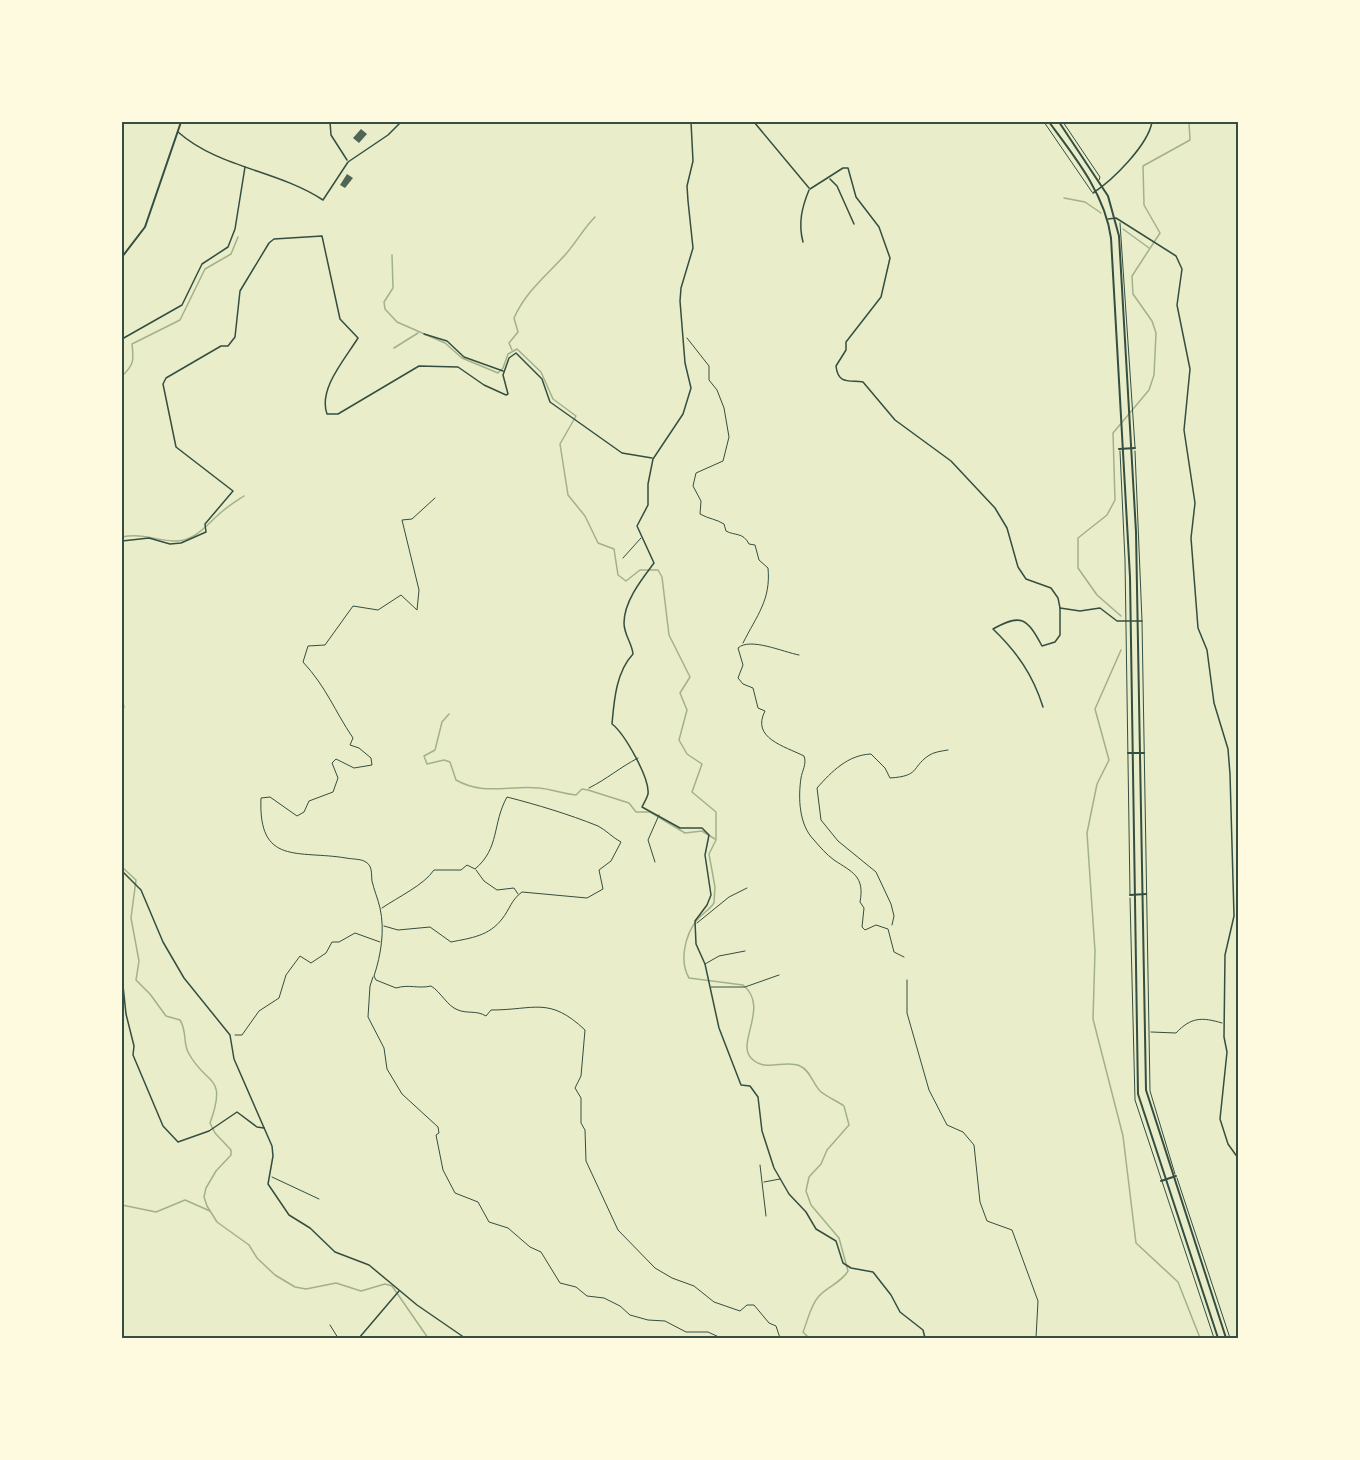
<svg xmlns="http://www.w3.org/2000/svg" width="1360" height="1460" font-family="'Roboto Condensed',sans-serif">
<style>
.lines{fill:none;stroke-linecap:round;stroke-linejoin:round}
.stream{stroke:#a3b18a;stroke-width:1.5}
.building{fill:#4f6655}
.path{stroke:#344e41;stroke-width:1}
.service{stroke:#344e41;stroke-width:1}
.minor{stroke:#344e41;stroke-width:1.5}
.tertiary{stroke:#344e41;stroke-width:2}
.secondary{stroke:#344e41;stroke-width:2}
.neatline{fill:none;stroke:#344e41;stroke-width:2}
</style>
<rect width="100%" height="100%" fill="#e9edc9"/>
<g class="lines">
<g class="stream">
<polyline points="1064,198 1085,202 1101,213"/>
<polyline points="1123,229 1149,248"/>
<path d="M392 255 393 288 384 302 385 309 397 322 445 343 462 358 498 373 503 368 508 354 517 349 541 372 553 399 576 416 560 444 568 495 585 516 598 543 614 549 618 575 626 581 640 570H658L662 577 669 635 690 677 680 693 687 710 679 740 687 754 702 764 692 792 716 812V840L709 854 715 887 714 903C709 910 702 914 697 920 685 935 679 961 689 978L743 985C770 1007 736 1042 751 1058 765 1073 784 1059 800 1066 810 1070 813 1084 820 1091 827 1097 837 1101 844 1106L849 1125 827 1150 821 1164 809 1177 806 1191 811 1205 839 1238 848 1271C841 1283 828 1286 819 1296 810 1306 808 1320 803 1332L809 1338"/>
<polyline points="394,348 418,333"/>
<path d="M512 350 509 343 518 332 514 318C526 291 546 276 565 255 576 243 583 229 595 217"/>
<path d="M122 376C134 365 134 360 132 344L180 320 205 269 231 254 238 237"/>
<path d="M122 537C141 533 155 540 173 541 193 542 205 527 217 516 225 508 235 502 244 496"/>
<polyline points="1121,616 1097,595 1078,568 1078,538 1107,515 1115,500 1113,433 1149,390 1154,375 1156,333 1152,321 1133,294 1132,276 1160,233 1144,205 1143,166 1190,140 1189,122"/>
<polyline points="1121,650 1095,709 1109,760 1097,784 1087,833 1095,951 1093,1019 1123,1136 1136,1243 1178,1282 1200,1338"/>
<polyline points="122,700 124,707 122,711"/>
<path d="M449 714 442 722 435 750 424 756 427 764 444 760 450 762 456 780C484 796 509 785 539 788 552 789 563 794 576 795L582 789 588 790 629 803 636 812H650L685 833 702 831 715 839"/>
<path d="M122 867 136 880 131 918 139 961 136 980 150 994 166 1016 180 1020C187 1031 183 1042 188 1052 206 1087 228 1073 210 1123L215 1133 231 1150V1155L216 1171 206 1188 204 1197 207 1206 217 1222 249 1245 257 1258 275 1275 295 1287 306 1289 336 1283 361 1291 385 1284 392 1286 428 1338"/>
<polyline points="122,1205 156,1212 185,1200 210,1211"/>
</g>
</g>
<g class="building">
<polygon points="361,129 367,134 359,143 353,138"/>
<polygon points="347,174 353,178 345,188 340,185"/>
</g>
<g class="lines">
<g class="path">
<path d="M687 338 709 366V380L717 390 724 408 729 437 723 461 696 473 693 486 701 501 700 514C709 519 716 519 724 524L726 531C735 536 743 532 749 544L755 545 759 560 768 568C771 600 757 615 743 643"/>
<path d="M435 498 412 519 402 520 419 590 417 610 401 595 378 610 353 606 325 645 308 646 303 662C327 688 334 710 353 738L350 745 359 748 371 758 372 765 354 768 336 759 332 763 338 778 333 792 309 801 304 812 297 816 270 797 261 798C258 866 298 850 346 858 351 859 360 859 364 861 373 865 371 873 372 881 374 890 378 899 380 908 385 930 381 955 374 976L376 980 396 988C409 984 418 989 431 986 441 992 447 1006 458 1010 468 1014 476 1010 486 1016L491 1010C535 1010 549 996 585 1030L581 1076 575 1088 581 1098V1123L585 1130 586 1161 618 1230 655 1268 672 1278 694 1286 714 1302 740 1311 747 1305H754L769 1323 776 1326 780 1338"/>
<path d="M799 655C783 652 750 637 738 648L743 665 738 678 743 684 753 688 758 708 765 711C751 738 784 746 804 756 807 764 802 771 801 778 798 798 799 825 814 840 819 846 827 855 834 860 852 872 865 876 860 902L864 908 862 927 865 930 876 925 888 929 894 952 904 957"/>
<polyline points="476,870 484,881 497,890 514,888 518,894"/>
<path d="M382 908C398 897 424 885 434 870H461L467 865 475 869C500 848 492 824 507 797 538 805 568 814 598 826 606 830 613 838 621 842L611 861 599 870 603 889 587 898 522 892C511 900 510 909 502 919 489 936 471 938 451 942L430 927 398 930 384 926"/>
<path d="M892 925 894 916 891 904 876 872 838 841 821 820 817 788C832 771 848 755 871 754L885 768 890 778C920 776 911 768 928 756 933 752 942 751 948 750"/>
<polyline points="373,977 370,986 368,1017 384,1048 387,1069 402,1094 438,1127 439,1133 436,1135 443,1170 455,1193 478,1202 489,1222 508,1228 530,1247 541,1252 560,1283 576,1287 587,1296 604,1298 620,1306 630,1315 648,1320 665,1321 686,1332 708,1332 721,1338"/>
<polyline points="907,980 907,1013 929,1090 947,1125 963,1132 974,1145 980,1202 987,1221 1012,1230 1038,1301 1036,1338"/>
<polyline points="235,1035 242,1035 259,1011 279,998 286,975 300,956 311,963 326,953 332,942 339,942 355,933 380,942"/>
</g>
<g class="service">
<polyline points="1044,122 1092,192"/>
<polyline points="1063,122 1100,177 1099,180"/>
<polyline points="1120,223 1135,447"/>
<polyline points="1120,451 1125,560 1130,894"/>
<polyline points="1135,451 1142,621 1150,1091 1175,1174"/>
<polyline points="623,558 641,538"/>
<path d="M589 788C607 779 619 768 638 758"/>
<polyline points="655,862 648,840 659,815"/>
<polyline points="1130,898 1135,1100 1214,1338"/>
<polyline points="697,923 729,897 747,888"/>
<polyline points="705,964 719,956 745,951"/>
<polyline points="711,987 745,987 779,975"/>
<path d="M1151 1032 1176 1033C1191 1017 1202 1017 1222 1023"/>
<polyline points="760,1165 766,1216"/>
<polyline points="272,1177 319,1199"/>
<polyline points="1177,1178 1230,1338"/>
<polyline points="764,1182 780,1179"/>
<polyline points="330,1325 338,1338"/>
</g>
<g class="minor">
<polyline points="330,122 331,135 347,160"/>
<path d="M691 122 693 161 687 186 688 201 693 248 681 288 680 301 685 363 691 388 683 414 653 459 648 484V505L637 526 654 563C642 579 624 601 624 623 624 635 632 643 633 654 616 672 614 701 612 724 624 733 650 778 648 794 647 798 644 803 642 807L680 828H702L709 835 705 855 711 895 707 905 695 921 696 944 705 964 719 1028 741 1085 750 1086 758 1097 762 1131 774 1168 789 1194 806 1212 816 1229 836 1241 843 1263 851 1268 873 1272 891 1295 900 1312 923 1330 925 1338"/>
<polyline points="754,122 809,188"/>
<path d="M178 132C219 168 277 170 323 200L348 162 388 135 401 122"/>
<polyline points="830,179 837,186 854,224"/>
<path d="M810 189 843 168H848L856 197 879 227 890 258 881 297 846 342V350L836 366C838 385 850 380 863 382L895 420 951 461 995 508 1007 528 1018 567 1026 579 1051 588 1058 598 1060 608"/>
<path d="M1093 193C1113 180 1148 145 1152 122"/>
<polyline points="1108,219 1116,218 1176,256 1182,269 1177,305 1190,369 1184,430 1195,503 1191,538 1198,628 1207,650 1214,703 1228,749 1230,774 1234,916 1225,955 1224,1037 1227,1052 1220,1119 1228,1144 1238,1158"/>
<path d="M803 242C798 223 802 207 809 190"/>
<polyline points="424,334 447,341 464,357 503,371"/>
<polyline points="122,339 182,305 202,264 228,247 235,229 245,167"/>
<path d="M122 541 149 538 170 544 181 543 206 532 205 524 233 491 176 447 163 384 166 378 221 346H228L235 337 240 291 269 243 274 239 322 236 340 319 358 338C345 359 318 389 327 414H338L419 366 458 367 484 385 506 395 508 394 503 375 509 358 516 353 542 379 550 402 622 453 652 458"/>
<path d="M1043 707C1033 675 1017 652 993 629 1021 613 1027 618 1042 646L1055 642 1060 635V608L1080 611 1100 608 1117 621H1142"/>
<polyline points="122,871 141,890 163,942 184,978 230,1035 234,1059 272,1146 273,1156 268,1184 289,1215 310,1228 335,1252 369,1265 417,1305 465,1338"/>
<polyline points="122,976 126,1014 134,1046 133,1055 163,1126 178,1142 209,1131 237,1112 257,1127 264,1128"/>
<polyline points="359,1338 399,1291"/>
</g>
<polyline class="tertiary" points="122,257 145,227 181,122"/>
<g class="secondary">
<path d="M1049 122C1075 157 1105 194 1111 238L1130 577 1138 1094 1218 1338"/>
<polyline points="1059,122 1108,196 1119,236 1136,532 1146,1090 1226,1338"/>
<polyline points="1119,449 1135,448"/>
<polyline points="1128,753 1144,753"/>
<polyline points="1130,895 1146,894"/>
<polyline points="1161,1181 1176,1176"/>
</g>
</g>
<rect width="1360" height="1460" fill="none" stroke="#fefae0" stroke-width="246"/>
<rect x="123" y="123" width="1114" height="1214" class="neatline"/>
</svg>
